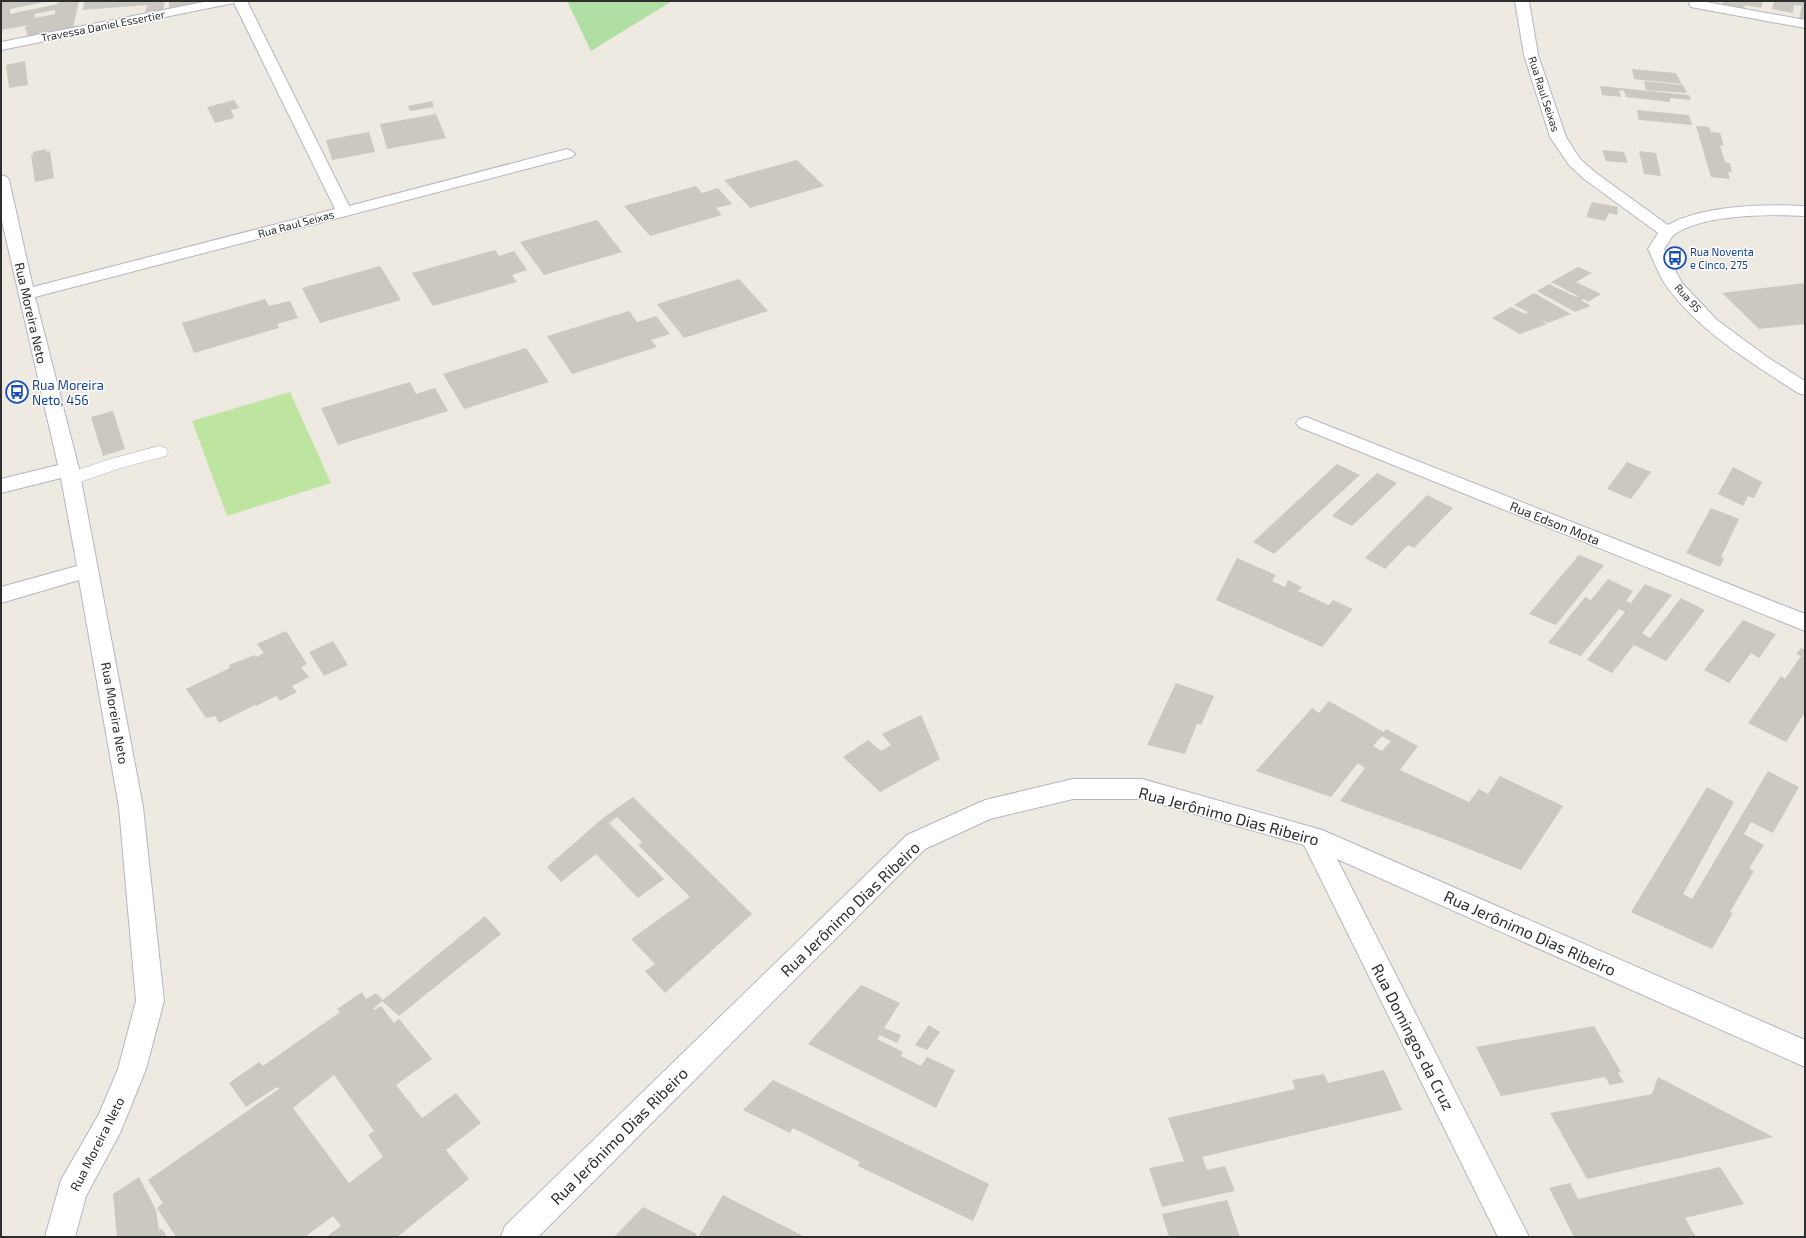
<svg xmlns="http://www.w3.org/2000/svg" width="1806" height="1238" font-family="'Exo 2',sans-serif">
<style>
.green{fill:#afdfa3}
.pitch{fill:#bee5a0}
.building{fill:#cac8c0;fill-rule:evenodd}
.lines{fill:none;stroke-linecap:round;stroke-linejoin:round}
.service-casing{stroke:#b5b5c0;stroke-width:1}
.minor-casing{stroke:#b5b5c0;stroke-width:2}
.service{fill:#fff;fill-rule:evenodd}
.minor{fill:#fff;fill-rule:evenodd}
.labels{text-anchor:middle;stroke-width:3;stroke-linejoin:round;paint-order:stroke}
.far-street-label{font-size:11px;fill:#2e2e2e;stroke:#fff}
.far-transit-label{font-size:11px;fill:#164399;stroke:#fff;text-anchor:start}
.street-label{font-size:13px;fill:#2e2e2e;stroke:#fff}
.transit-label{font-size:13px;fill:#164399;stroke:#fff;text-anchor:start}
.near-street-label{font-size:16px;fill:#2e2e2e;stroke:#fff}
</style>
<rect width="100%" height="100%" fill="#eeeae2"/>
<polygon class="green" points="567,1 672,1 591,51"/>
<polygon class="pitch" points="290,392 331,483 227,516 192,421"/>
<g class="building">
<path d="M1 1H49L10 9V14L58 4 57 1H79L73 28 28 37 25 27 30 25 1 30ZM55 10V14L35 18 34 14Z"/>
<polygon points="85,1 165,1 163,10 145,12 148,5 82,10"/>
<polygon points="169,1 201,1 201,2 169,8"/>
<polygon points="1723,1 1763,1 1761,8 1745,5 1744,9 1722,5"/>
<polygon points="1774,1 1805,1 1805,20 1799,19 1802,6 1794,5 1793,13 1772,9"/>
<polygon points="25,61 28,85 9,88 6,65"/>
<polygon points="1632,69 1676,73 1682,84 1634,79"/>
<polygon points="1644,81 1683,85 1687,93 1646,90"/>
<polygon points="1600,86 1689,95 1691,100 1670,98 1670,102 1626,97 1624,91 1619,90 1621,97 1602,95"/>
<polygon points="234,100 239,108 231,110 234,118 215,123 207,107"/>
<polygon points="432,101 434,107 410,111 408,106"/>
<polygon points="1637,110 1689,115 1692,125 1639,120"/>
<polygon points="436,114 446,138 387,149 380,124"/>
<polygon points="1696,126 1709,127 1711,132 1720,133 1724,146 1720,145 1725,162 1730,163 1732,172 1728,172 1730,179 1711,177"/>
<polygon points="369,132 375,152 332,160 326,140"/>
<polygon points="46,149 46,152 50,151 54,178 35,182 31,155 33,155 33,152"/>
<polygon points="1602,150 1624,152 1628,163 1606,161"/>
<polygon points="1639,151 1656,153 1661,176 1644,174"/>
<polygon points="797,160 824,186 750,208 724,180"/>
<polygon points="696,186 702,193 718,188 732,204 716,208 722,215 650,236 624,206"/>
<polygon points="1592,202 1618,207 1617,215 1609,213 1605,221 1586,217"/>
<polygon points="597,220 622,252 544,275 520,242"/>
<polygon points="495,250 499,256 514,251 527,270 512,275 517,282 433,306 412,273"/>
<polygon points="380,266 401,300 320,323 302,288"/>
<polygon points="1578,267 1592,273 1576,282 1601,294 1588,302 1584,299 1581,300 1591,306 1575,312 1537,291 1549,284 1576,297 1578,296 1551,282"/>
<polygon points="739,279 768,311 684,338 657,304"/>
<polygon points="1805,283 1805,324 1759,329 1722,293"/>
<polygon points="1534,293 1571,314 1548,323 1542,320 1547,324 1520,334 1492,318 1511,307 1525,314 1528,312 1514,305"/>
<polygon points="265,299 269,306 290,301 298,318 277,324 279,328 194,353 182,323"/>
<polygon points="629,311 637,322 656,316 670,334 651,340 657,347 572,374 547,336"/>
<polygon points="526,348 549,382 464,409 443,374"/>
<polygon points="410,382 416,394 435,388 448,411 338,445 321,408"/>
<polygon points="113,411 125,449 103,456 91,417"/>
<polygon points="1627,462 1651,472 1631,499 1607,489"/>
<polygon points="1337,464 1360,475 1274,554 1253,542"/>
<polygon points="1733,467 1762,482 1754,498 1748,496 1743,506 1718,494"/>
<polygon points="1377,473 1397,483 1352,526 1332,516"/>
<polygon points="1427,495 1453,508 1414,548 1408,545 1385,569 1365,558"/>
<polygon points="1711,508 1739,519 1721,557 1724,558 1720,567 1686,553"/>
<polygon points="1579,555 1604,565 1556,625 1529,614"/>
<polygon points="1237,558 1276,575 1272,581 1285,587 1288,580 1302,587 1298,591 1329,605 1333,600 1353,609 1322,647 1216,600"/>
<polygon points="1608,579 1633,591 1626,601 1631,603 1645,584 1672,595 1642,633 1650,638 1681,598 1705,610 1666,661 1634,645 1612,673 1587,660 1625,612 1619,609 1581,656 1548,643 1585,597 1591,600"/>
<polygon points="1743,620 1776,634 1759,658 1751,653 1729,683 1704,670"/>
<polygon points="286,631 307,664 301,667 309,677 292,686 297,692 280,701 276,696 256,706 255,705 219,723 215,716 206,718 186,689 230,668 229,665 255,655 256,657 264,653 257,644"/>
<polygon points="333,641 348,665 324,676 309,652"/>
<polygon points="1801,648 1805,650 1805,712 1786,742 1748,723 1781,676 1785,679 1801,656 1796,654"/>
<polygon points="1176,683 1214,696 1201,725 1197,724 1185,754 1147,745"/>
<path d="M1329 701 1384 732 1386 729 1418 746 1400 770 1469 802 1479 789 1488 794 1500 776 1563 806 1521 870 1444 839 1340 801 1365 768 1358 763 1331 797 1256 771 1312 708 1319 713ZM1382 736 1391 741 1382 751 1373 746Z"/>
<polygon points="921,715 940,759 880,792 843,757 868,740 881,751 891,745 882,734"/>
<polygon points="1768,771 1799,787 1773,833 1751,822 1744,834 1764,845 1749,868 1754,871 1730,912 1733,913 1712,949 1631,912 1707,787 1734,802 1683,894 1692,899"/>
<polygon points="633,797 752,914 665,993 645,971 655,964 631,939 690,897 638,845 642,842 617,817 609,823 664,879 638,898 596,854 561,882 547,867 603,818"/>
<path d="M485 916 501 934 399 1016 382 1001 373 1009 374 1010 381 1006 394 1023 399 1019 432 1059 396 1085 422 1118 456 1093 481 1123 446 1150 469 1179 397 1237H326L341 1226 333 1216 305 1237H176L157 1208 163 1203 148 1180 279 1089 277 1087 246 1107 229 1083 259 1062 263 1066 340 1012 337 1009 362 992 366 999 376 993 383 1000ZM334 1075 374 1131 368 1135 383 1157 349 1183 293 1108Z"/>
<polygon points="861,985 900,1003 884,1028 901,1035 897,1043 880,1035 877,1039 903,1052 901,1056 921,1066 927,1057 955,1070 936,1108 808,1044"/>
<polygon points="929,1025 940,1032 927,1050 915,1045"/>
<polygon points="1594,1026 1621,1072 1618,1073 1624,1082 1610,1085 1605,1077 1501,1096 1476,1047"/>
<polygon points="1384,1070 1402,1110 1202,1157 1207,1170 1225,1166 1235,1191 1162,1207 1149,1168 1184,1161 1168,1118 1295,1089 1292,1080 1324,1074 1328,1083"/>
<polygon points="1658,1077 1773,1137 1587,1179 1550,1113 1652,1094"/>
<polygon points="773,1080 989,1184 973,1221 858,1166 860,1162 793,1128 790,1133 743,1110"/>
<polygon points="1720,1167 1744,1204 1685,1218 1696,1237 1574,1237 1549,1188 1570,1183 1578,1199"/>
<polygon points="139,1177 156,1210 159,1230 162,1229 167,1237 117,1237 113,1194"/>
<polygon points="723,1195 805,1237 699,1236"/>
<polygon points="1227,1200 1240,1237 1169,1237 1162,1214"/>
<polygon points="643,1207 697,1234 695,1237 614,1237"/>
</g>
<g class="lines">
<g class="service-casing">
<polygon id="service" points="159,446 166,448 168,452 166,456 121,468 71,485 64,483 61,479 64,475 107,460"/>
</g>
<g class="minor-casing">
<g id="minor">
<polygon points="209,1 247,1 349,206 567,149 572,151 575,154 572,157 35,297 79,469 143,807 164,1001 146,1069 120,1133 86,1196 75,1237 45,1237 61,1180 99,1114 118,1069 136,1001 119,807 79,580 1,603 1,587 77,566 61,478 1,493 1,479 58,465 1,217 1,175 7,177 9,180 33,287 335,209 234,3 1,50 1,42"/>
<path d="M1515 1H1529L1538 55 1566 137 1580 159 1596 173 1668 225C1703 205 1766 204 1805 206V216C1770 214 1704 214 1675 234 1670 238 1668 244 1664 249L1682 283 1717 320 1770 359 1805 381V395L1798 393C1752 363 1701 333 1667 287 1659 276 1654 261 1648 249L1658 233 1584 179 1569 165 1550 137 1524 55Z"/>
<polygon points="1691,1 1701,1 1805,20 1805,28 1696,8 1691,7 1689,4"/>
<polygon points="1306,417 1805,614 1805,631 1299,427 1296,423 1299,419"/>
<polygon points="1073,779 1142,779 1322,830 1805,1040 1805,1067 1337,859 1529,1237 1498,1237 1304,845 1142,799 1073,799 990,819 925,849 538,1237 501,1237 505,1226 907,835 985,800"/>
</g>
</g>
<use href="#service" class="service"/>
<use href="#minor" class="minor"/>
</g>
<defs>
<g id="bus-ring" transform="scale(1.15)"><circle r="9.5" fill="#fff" stroke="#1a4fb4" stroke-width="1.5"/><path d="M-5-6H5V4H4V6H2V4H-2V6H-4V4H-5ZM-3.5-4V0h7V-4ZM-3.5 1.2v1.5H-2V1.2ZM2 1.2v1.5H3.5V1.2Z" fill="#1a4fb4"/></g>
</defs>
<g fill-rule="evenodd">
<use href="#bus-ring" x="1675" y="258"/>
<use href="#bus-ring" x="17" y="392"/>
</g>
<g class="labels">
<g class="far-street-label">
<text transform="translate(103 26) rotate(-11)" y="4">Travessa Daniel Essertier</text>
<text transform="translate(1544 94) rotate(72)" y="4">Rua Raul Seixas</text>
<text transform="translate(296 224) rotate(-15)" y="4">Rua Raul Seixas</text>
<text transform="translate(1688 298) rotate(48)" y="4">Rua 95</text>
</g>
<g class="far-transit-label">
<text x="1690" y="256">Rua Noventa<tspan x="1690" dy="13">e Cinco, 275</tspan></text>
</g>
<g class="street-label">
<text transform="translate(31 313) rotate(77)" y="5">Rua Moreira Neto</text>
<text transform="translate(1555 523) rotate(22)" y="5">Rua Edson Mota</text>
<text transform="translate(115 713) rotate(80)" y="5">Rua Moreira Neto</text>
<text transform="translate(97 1144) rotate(-63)" y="5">Rua Moreira Neto</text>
</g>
<g class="transit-label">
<text x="32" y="390">Rua Moreira<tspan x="32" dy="15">Neto, 456</tspan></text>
</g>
<g class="near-street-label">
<text transform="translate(1229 816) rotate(15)" y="6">Rua Jerônimo Dias Ribeiro</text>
<text transform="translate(850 909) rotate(-44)" y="6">Rua Jerônimo Dias Ribeiro</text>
<text transform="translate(1530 933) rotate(24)" y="6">Rua Jerônimo Dias Ribeiro</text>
<text transform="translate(1413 1037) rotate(63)" y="6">Rua Domingos da Cruz</text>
<text transform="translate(619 1136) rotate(-45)" y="6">Rua Jerônimo Dias Ribeiro</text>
</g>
</g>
<rect width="1806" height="1238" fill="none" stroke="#2e2e2e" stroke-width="4"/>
</svg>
